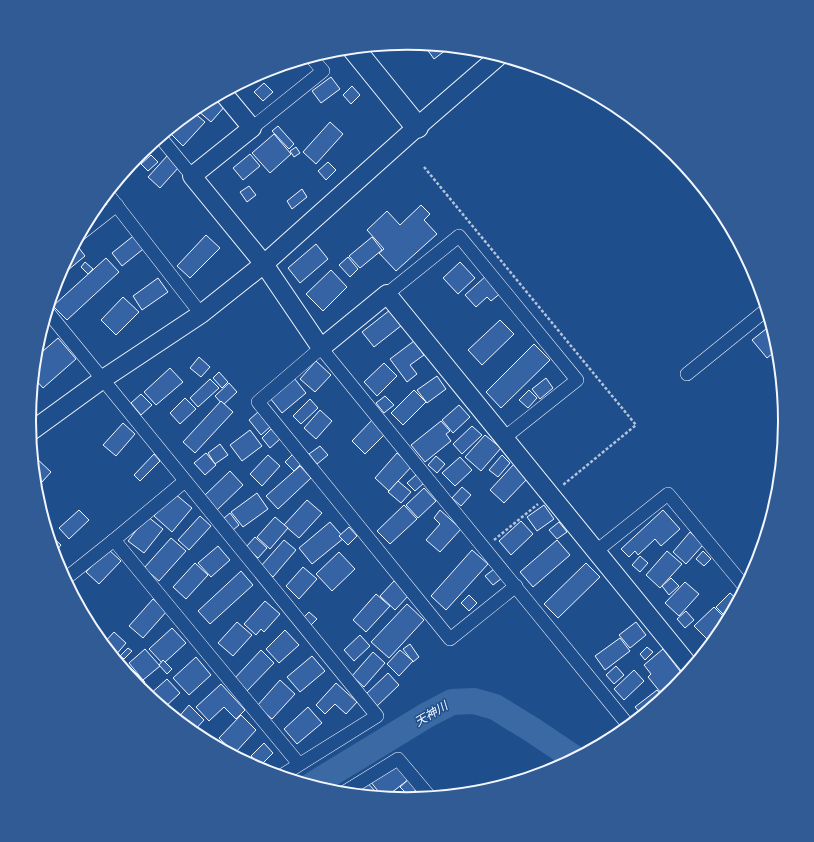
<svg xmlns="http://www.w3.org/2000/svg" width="814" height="842" font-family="Roboto,'Noto Sans JP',sans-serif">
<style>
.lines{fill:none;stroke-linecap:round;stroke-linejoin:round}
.river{stroke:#3b69a3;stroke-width:26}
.building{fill:#3563a3;stroke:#f2f6ff}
.street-casing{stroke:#f2f6ff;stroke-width:14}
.secondary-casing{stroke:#f2f6ff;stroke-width:20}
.highway-casing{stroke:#f2f6ff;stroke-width:24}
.path{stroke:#b3c4dc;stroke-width:2.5;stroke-dasharray:3 2;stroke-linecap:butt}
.street{stroke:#1f4e8c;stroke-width:13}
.secondary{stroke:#1f4e8c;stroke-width:18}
.highway{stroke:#1f4e8c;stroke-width:22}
.labels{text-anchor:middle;stroke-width:3;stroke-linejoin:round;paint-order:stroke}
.water-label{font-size:12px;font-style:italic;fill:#f2f6ff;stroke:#1f4e8c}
.rim{fill:none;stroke:#f2f6ff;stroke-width:2}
</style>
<rect width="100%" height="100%" fill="#1f4e8c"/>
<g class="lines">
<polyline class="river" points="312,785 427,715 452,702 474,701 495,707 531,729 574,758"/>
</g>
<g class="building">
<polygon points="424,45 425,45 450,47 434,59"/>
<polygon points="265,71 253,83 249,79"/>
<polygon points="331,77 340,89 321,103 312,91"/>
<polygon points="264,83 273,92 263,101 254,92"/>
<polygon points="352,86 360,95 351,104 343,95"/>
<polygon points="216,97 226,105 211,122 197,110 203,103"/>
<polygon points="192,111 205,122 183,146 170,133 184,118"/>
<polygon points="330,122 343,134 316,164 303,152"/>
<polygon points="278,126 294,144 289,149 272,131"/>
<polygon points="274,134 291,154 270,173 252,153"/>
<polygon points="296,147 300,153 294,157 290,151"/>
<polygon points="250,154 260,166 243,180 233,168"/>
<polygon points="151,155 158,162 148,171 141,164"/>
<polygon points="167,156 179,167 160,188 148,177"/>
<polygon points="328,162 336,170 326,180 318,171"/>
<polygon points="249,186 256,195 247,202 240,192"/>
<polygon points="302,189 307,197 292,209 287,201"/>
<polygon points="104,198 107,201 90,215 93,211"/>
<polygon points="421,205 430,214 424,220 437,234 396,271 379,253 384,249 367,230 387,211 400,225"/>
<polygon points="137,233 147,246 122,266 112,253"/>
<polygon points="206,235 220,248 190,278 177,266"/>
<polygon points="372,237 382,250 360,268 349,256"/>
<polygon points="76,244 85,256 62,275 60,273 74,246"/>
<polygon points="316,244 328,259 300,283 288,268"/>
<polygon points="348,257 358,269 350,277 339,265"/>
<polygon points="106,258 119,272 67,320 53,306"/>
<polygon points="85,262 93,269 88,274 81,267"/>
<polygon points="460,262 475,278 458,294 443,278"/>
<polygon points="331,270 347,287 323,311 306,294"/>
<polygon points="487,275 502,292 491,301 487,297 476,307 465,295"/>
<polygon points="158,278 168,292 142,310 133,296"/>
<polygon points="123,297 139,312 116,335 101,320"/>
<polygon points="390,310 402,325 374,347 362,332"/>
<polygon points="500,320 514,334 482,365 468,350"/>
<polygon points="771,325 778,349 767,358 752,340"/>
<polygon points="58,338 76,359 43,388 33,377 35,358"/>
<polygon points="414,341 424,355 410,365 417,374 407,382 390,359"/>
<polygon points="534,344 550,360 501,408 486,392"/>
<polygon points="199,357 210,367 201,377 190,368"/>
<polygon points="316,361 331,375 315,392 300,379"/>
<polygon points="384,363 397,376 377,396 364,382"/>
<polygon points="170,368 183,382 156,405 144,392"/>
<polygon points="219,372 228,382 222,388 213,378"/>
<polygon points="437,376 446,389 427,403 417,390"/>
<polygon points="294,378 306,393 282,413 270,398"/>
<polygon points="546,378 553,388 540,399 532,389"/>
<polygon points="210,379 219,388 198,407 190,398"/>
<polygon points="229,383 237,392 223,405 215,396"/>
<polygon points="414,390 426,402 403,425 391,413"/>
<polygon points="529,390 537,398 528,408 519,400"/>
<polygon points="141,394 152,405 141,415 131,403"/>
<polygon points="385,396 394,405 384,413 376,403"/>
<polygon points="185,398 196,409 180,424 170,413"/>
<polygon points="310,399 318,408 301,424 293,416"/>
<polygon points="221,401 233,412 195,453 183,442"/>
<polygon points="459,405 470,417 453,433 442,420"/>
<polygon points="320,410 332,421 316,439 304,428"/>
<polygon points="258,412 270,427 261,435 249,420"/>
<polygon points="372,420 386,433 365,454 352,441"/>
<polygon points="441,421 450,431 446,434 451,441 425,462 411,445"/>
<polygon points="123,423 135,434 116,456 103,445"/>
<polygon points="472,426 482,435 462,454 453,444"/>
<polygon points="271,429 280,439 270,448 262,438"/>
<polygon points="250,430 262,446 242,461 230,445"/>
<polygon points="485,435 501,448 481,471 465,457"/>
<polygon points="220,444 228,455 215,464 208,453"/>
<polygon points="320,446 328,455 317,464 309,454"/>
<polygon points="206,453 216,465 205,475 194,463"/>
<polygon points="397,453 412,466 389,491 375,478"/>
<polygon points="154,454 160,461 140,481 134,475"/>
<polygon points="293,454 302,463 294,471 285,462"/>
<polygon points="268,455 280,466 262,486 250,474"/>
<polygon points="502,455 510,463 498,477 489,470"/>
<polygon points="436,456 445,464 437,473 428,465"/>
<polygon points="35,457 51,472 42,482 34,475 33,460"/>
<polygon points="460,457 472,470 455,486 442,473"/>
<polygon points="514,464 528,478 504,503 490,490"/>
<polygon points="300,466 311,478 278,509 266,496"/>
<polygon points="230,471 243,485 217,510 204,496"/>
<polygon points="417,474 424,483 415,491 407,483"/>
<polygon points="398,481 411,492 401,503 388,492"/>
<polygon points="462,487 471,495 461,506 452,498"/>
<polygon points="424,488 436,501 418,518 406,505"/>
<polygon points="174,493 192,508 172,532 154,516"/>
<polygon points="257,493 268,509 243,527 231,512"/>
<polygon points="307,500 322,513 299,538 284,525"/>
<polygon points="404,505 417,519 390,544 377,531"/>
<polygon points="544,505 554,519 537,531 527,517"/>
<polygon points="79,510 89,520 69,539 59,528"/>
<polygon points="440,510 461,529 440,552 426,540 440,524 434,518"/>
<polygon points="663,510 680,529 661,546 655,539 638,555 635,551 629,557 621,549"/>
<polygon points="230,513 239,525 233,530 224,518"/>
<polygon points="147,516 163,529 144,553 128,541"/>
<polygon points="200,516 211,526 189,550 178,540"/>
<polygon points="275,517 288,528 270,549 257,537"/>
<polygon points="521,521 533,534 511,555 499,541"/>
<polygon points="330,522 344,538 312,564 299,548"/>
<polygon points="559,522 567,532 557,539 549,530"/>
<polygon points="349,527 357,536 348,545 339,536"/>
<polygon points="690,532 703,545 686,564 673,552"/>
<polygon points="49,534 61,545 56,551 61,555 56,561 48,535"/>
<polygon points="255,537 267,548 258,558 246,547"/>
<polygon points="171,538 186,551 159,581 144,568"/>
<polygon points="284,540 296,550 273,577 261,566"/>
<polygon points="557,540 570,555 533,587 520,572"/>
<polygon points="218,546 230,560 211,577 198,563"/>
<polygon points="108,549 121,561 99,584 86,572"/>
<polygon points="472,550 488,564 446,610 431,596"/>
<polygon points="667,551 682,564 660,588 646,575"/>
<polygon points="703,551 711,559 704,566 696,559"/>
<polygon points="339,552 355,569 332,591 316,574"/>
<polygon points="640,556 648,563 640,572 632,565"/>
<polygon points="195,563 208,575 186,599 173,587"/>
<polygon points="586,563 600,577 558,618 544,604"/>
<polygon points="303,567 317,579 299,599 286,586"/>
<polygon points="494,569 502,578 493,585 485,576"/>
<polygon points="241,571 253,585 210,624 198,611"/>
<polygon points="671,578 679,586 669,595 662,586"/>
<polygon points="394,581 409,595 395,610 380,596"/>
<polygon points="685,582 699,594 679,616 665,603"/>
<polygon points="730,593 738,600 728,619 716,607"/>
<polygon points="376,594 390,606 366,632 353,620"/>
<polygon points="469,595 477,603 469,611 461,603"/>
<polygon points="153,599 167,611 143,638 129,626"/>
<polygon points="265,601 280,614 264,632 261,629 256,635 244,624"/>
<polygon points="407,604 424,620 389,658 371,642"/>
<polygon points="714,607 727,620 726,622 708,640 694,626"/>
<polygon points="686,611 694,620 685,628 677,619"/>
<polygon points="309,612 317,619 310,626 302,619"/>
<polygon points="237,622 252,635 233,656 218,643"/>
<polygon points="636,622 646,635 630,648 619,635"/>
<polygon points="172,628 186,643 163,664 149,649"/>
<polygon points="285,630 299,645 279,663 266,649"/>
<polygon points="114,632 126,643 115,656 103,644"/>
<polygon points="360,635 370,646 354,661 344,650"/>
<polygon points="620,638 630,651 605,670 595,656"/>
<polygon points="410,644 419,657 413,662 403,649"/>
<polygon points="647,647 653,652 645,660 640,654"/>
<polygon points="128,648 132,651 124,659 120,656"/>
<polygon points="145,649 160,666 143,680 129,663"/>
<polygon points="663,649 683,675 661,693 648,677 651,674 644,665"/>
<polygon points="261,650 274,663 246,692 233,680"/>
<polygon points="400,650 413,661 399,676 387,664"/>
<polygon points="373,652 385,663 364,687 352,676"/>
<polygon points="312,656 325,671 300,692 287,677"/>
<polygon points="196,657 211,675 189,695 173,678"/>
<polygon points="163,660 172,669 167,674 159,665"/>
<polygon points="128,665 145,682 139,688 124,669"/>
<polygon points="616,666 624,675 614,684 606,675"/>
<polygon points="634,670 644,681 624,700 614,689"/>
<polygon points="388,673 399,685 376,707 365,695"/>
<polygon points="167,679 180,693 164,708 149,695"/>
<polygon points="280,680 295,694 272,719 257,706"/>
<polygon points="681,680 674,688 668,694 666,691"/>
<polygon points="336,683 357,702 346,714 335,704 325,714 316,705"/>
<polygon points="221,684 245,710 236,719 224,707 209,721 196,707"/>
<polygon points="657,690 663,697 642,715 635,707"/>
<polygon points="189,705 204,720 193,732 177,719"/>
<polygon points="308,707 322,723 297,744 284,729"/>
<polygon points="241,715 256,730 235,753 219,738"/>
<polygon points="212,737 223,747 222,749 208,741"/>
<polygon points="264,743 273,753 261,765 251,756"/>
<polygon points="396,761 409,779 386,797 382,796 370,781"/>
<polygon points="362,777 377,793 375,796 345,793"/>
<polygon points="409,779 418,788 409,796 400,787"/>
</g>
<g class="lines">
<g class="street-casing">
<g id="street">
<polyline points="252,128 323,71 311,57"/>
<polyline points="160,137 192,176"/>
<polyline points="107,193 201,314"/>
<polyline points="80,234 117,205"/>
<polyline points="387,294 459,236 577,380 504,438"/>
<polyline points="47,311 377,716 281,776"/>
<polyline points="687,374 766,310"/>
<polyline points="114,540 299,764"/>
<polyline points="595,552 668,494 745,587"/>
<polyline points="65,579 114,540 185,481"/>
<polyline points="516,586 450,639 258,402 321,348 629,726"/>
<polyline points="343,793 398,759 430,797"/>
</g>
</g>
<g class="secondary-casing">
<g id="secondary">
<polyline points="223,93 252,128 192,176 264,264 321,348 387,294 691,668"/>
<polyline points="30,432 103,379 201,314 264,264 417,127 499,56"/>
</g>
</g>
<g class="highway-casing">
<polyline id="highway" points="353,48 417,127"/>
</g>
<g class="path">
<polyline points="424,167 636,425 563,485"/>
<polyline points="494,540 538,504"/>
</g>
<use href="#street" class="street"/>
<use href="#secondary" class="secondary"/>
<use href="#highway" class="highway"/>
</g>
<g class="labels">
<g class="water-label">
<text transform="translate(431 714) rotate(-31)" y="4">天神川</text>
</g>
</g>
<path d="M0 0H814V842H0ZM36 421a371 371 0 1 1 742 0a371 371 0 1 1-742 0Z" fill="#305b95" fill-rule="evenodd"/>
<path class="rim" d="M36 421a371 371 0 1 1 742 0a371 371 0 1 1-742 0Z"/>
</svg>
